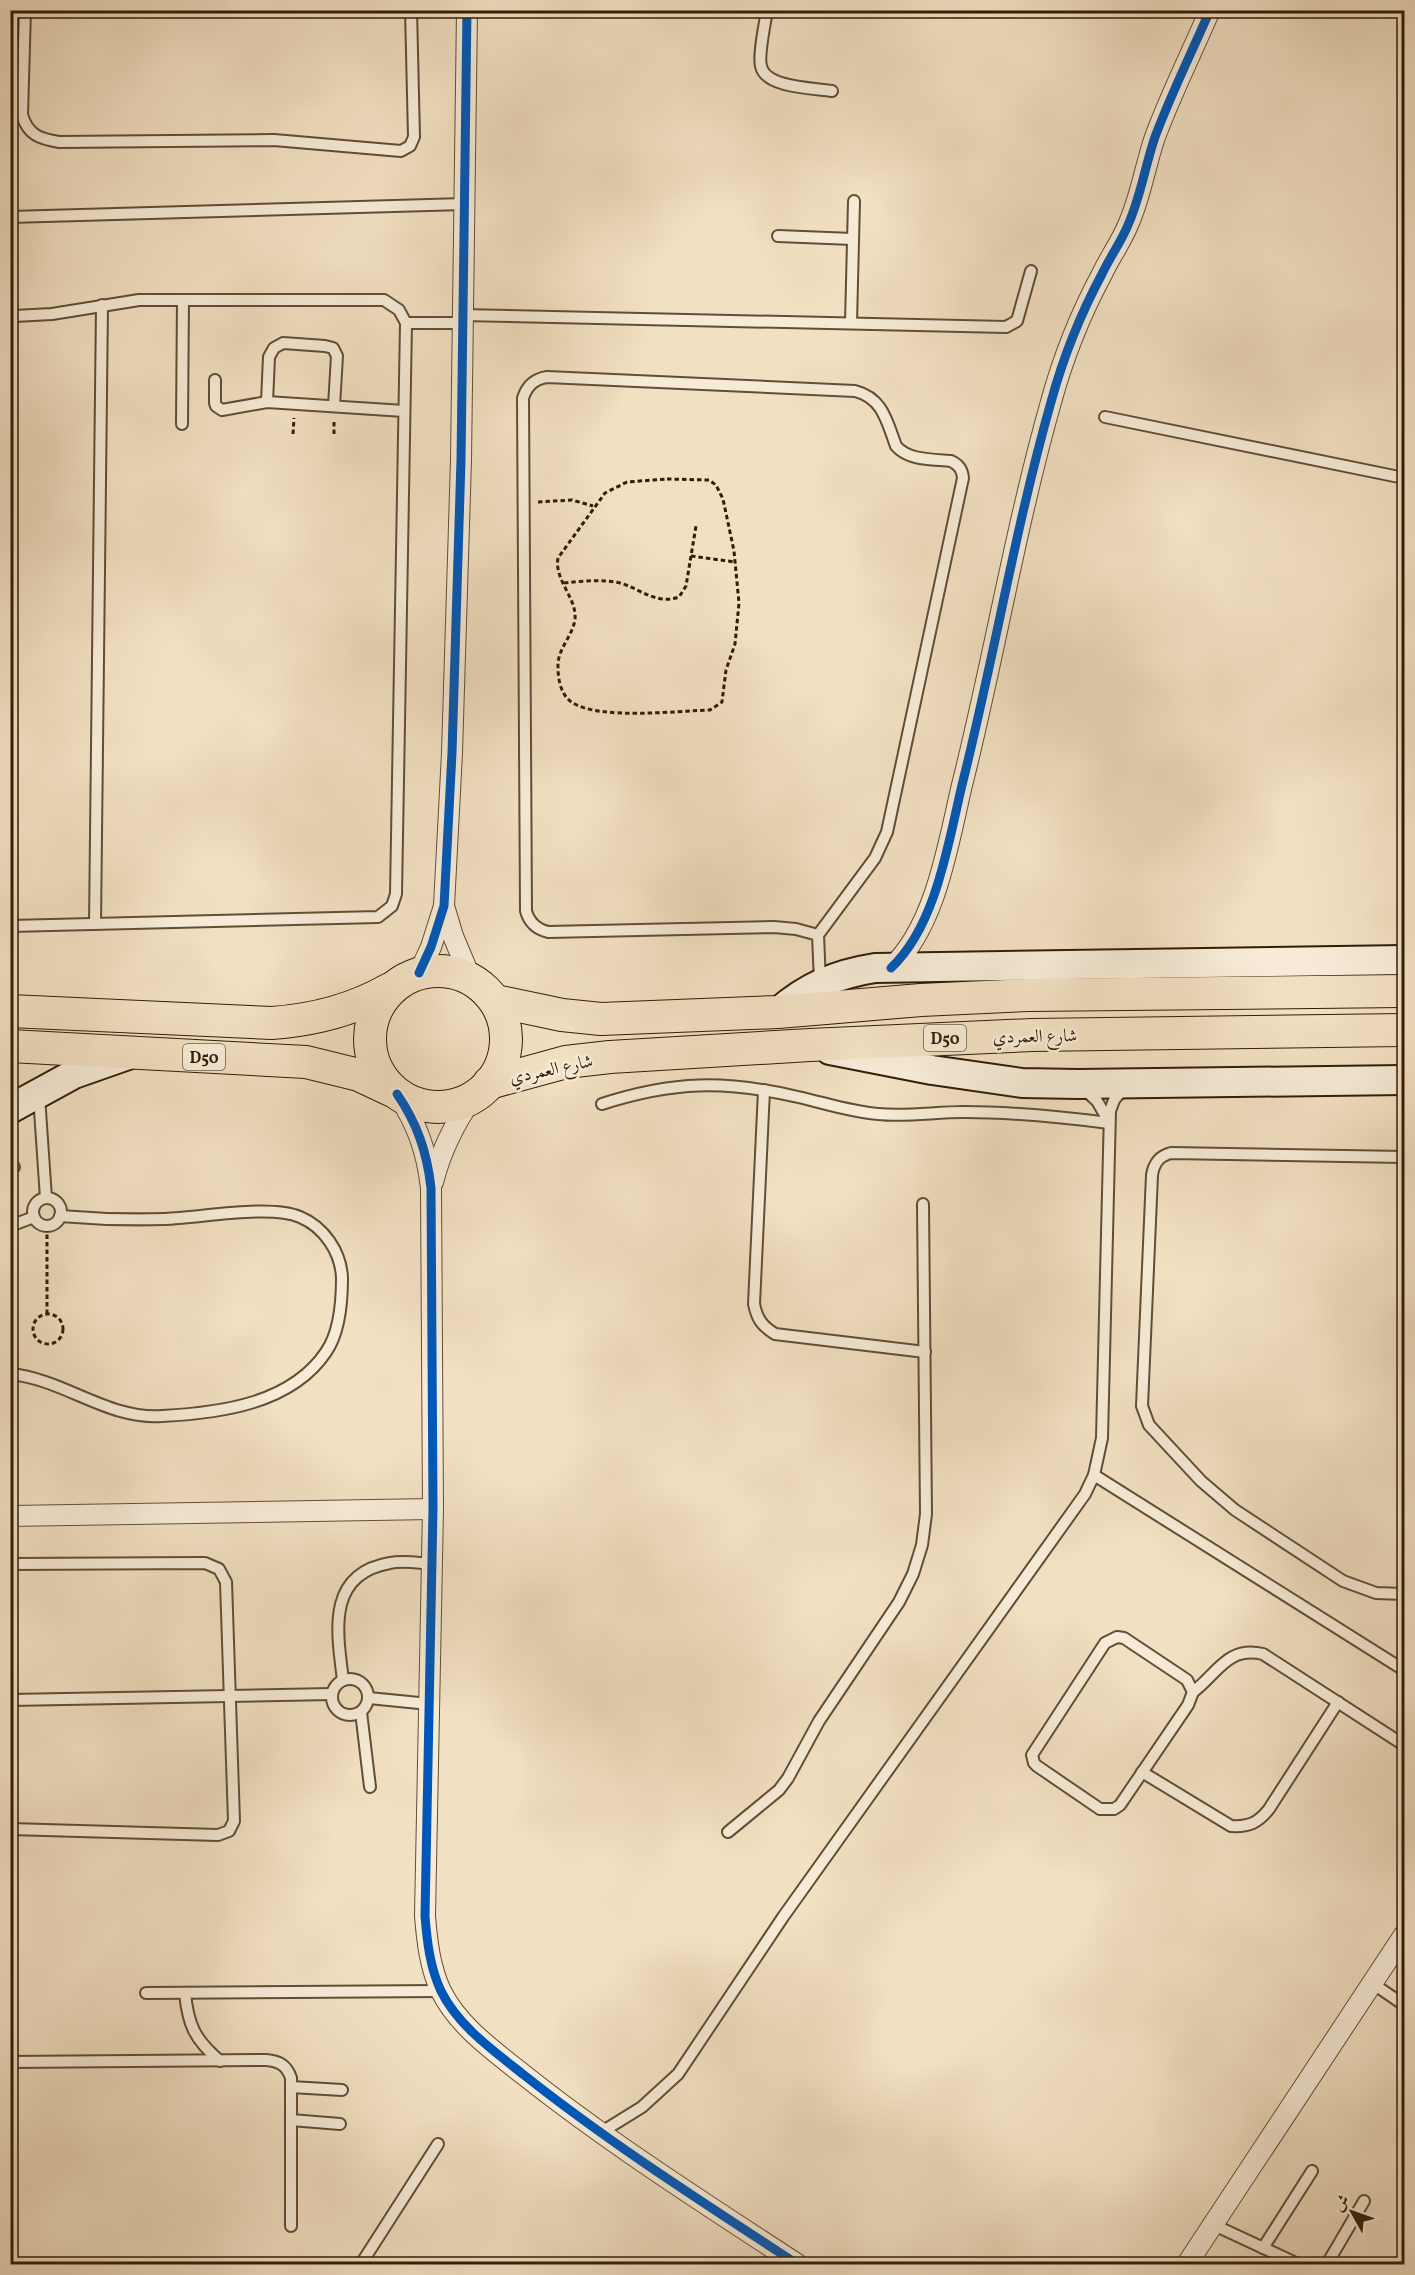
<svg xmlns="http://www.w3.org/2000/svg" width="1415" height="2275" font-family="Vollkorn,Amiri,serif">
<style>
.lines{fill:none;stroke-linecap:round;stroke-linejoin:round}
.lane-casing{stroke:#604e36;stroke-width:14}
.street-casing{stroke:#604e36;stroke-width:22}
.secondary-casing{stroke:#301d07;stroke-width:32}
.primary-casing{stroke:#301d07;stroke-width:34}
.path{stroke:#301d07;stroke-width:3;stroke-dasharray:4.5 3;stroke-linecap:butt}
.lane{stroke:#f7ebd7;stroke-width:10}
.street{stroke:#f7ebd7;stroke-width:20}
.secondary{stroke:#f7ebd7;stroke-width:28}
.primary{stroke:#f2e0c2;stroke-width:32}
.cycleway-casing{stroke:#f7ebd7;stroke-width:13}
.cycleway{stroke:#0057b8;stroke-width:9}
.labels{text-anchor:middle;stroke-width:5;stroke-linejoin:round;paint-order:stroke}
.shield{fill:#f7ebd7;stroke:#6c5b45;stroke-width:1.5}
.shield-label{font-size:16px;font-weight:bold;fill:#301d07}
.street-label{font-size:18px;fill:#301d07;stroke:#f7ebd7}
</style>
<rect width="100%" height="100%" fill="#f2e0c2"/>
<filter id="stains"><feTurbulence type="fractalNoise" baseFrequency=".00333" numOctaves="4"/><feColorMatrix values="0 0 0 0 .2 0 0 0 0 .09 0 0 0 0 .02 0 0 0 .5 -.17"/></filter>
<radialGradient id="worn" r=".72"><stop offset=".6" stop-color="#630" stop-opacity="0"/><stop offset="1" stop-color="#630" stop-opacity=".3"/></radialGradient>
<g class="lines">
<g class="lane-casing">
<g id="lane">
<path d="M25 10 22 115C28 135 40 139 59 142L274 140 401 151 410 146 414 137 411 10"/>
<path d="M767 10C765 24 758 55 761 66 765 88 814 88 832 91"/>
<polyline points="10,217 464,204"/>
<polyline points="778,236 853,239"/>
<polyline points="462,315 1006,327 1017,321 1031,271"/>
<polyline points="406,323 462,323"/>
<polyline points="851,323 854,201"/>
<polyline points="215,380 215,403 216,406 222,410 267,402 404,411"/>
<polyline points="267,402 269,357 274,348 283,343 325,346 333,348 337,356 334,406"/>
<polyline points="1105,417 1404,478"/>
<polyline points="182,424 183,300"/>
<polyline points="95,924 102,305"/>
<polyline points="10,926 378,917 392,906 396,894 406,323 399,310 384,300 139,300 52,314 14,316"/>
<path d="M818 935 796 929 774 927 548 932C536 929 529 922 526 911L523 398C527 386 534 379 547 377L855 391C883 398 887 422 896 446 909 461 933 459 951 461 959 465 962 469 963 478L887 832 875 858 818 935 820 982"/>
<path d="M764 1090 754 1304C757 1319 762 1326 775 1334L925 1352"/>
<polyline points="1085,1090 1097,1101 1108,1120"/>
<polyline points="39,1096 46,1198"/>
<path d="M602 1104C673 1081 725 1080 798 1097 825 1103 851 1112 878 1114 907 1117 935 1112 964 1112 1012 1112 1061 1117 1109 1123"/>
<path d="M1404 1157 1171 1153C1159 1156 1154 1163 1152 1175L1142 1406 1149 1425 1201 1481 1235 1510 1343 1581 1376 1593 1404 1594"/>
<polyline points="10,1167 14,1167"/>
<circle cx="47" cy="1212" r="14"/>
<polyline points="10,1226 34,1217"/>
<path d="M10 1374C64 1379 108 1420 162 1416 220 1413 291 1404 326 1352 340 1332 342 1302 342 1278 341 1252 324 1227 300 1217 270 1204 200 1218 165 1219 130 1220 95 1219 60 1216"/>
<polyline points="1094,1475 1404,1670"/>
<polyline points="10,1564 205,1563 219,1569 226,1582 234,1821 229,1831 218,1835 10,1829"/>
<polygon points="1117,1637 1124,1638 1187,1680 1193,1692 1188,1705 1120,1805 1114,1809 1100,1809 1037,1766 1034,1763 1032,1755 1105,1643"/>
<circle cx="350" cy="1697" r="18"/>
<path d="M343 1680C337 1632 326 1574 390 1563 403 1560 419 1563 432 1564"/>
<path d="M1193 1692C1218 1673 1227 1646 1263 1654L1404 1745"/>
<polyline points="369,1698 429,1704"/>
<polyline points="10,1700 332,1694"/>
<polyline points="361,1712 370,1787"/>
<path d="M1142 1772 1231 1826C1249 1827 1258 1823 1269 1809L1338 1702"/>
<polyline points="728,1832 779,1790 788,1778 819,1721 899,1602 913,1574 922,1545 926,1514 923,1204"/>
<polyline points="1372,1983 1404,2005"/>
<polyline points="146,1993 441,1991"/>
<path d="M185 1993C188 2025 195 2040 220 2061"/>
<path d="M10 2062 266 2060C280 2061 287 2066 291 2078V2226"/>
<polyline points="291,2087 342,2090"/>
<polyline points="291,2120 340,2124"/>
<polyline points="600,2133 642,2107 678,2074 783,1917 1085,1494 1094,1475 1102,1438 1110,1111 1114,1100 1124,1088"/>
<polyline points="1214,2225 1298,2264"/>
<polyline points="1263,2248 1312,2171"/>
<polyline points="361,2264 438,2144"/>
<polyline points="1327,2264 1364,2201"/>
</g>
</g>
<g class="street-casing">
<g id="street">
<polyline points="444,906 453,936 471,979"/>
<path d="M891 968C936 926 948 844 962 785 994 658 1015 529 1051 402 1063 358 1080 315 1102 274 1110 257 1121 242 1128 225 1141 196 1145 166 1155 137 1171 94 1192 52 1210 10"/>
<polyline points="419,973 431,947 444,906 452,753 461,460 467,10"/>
<path d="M397 1094C417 1123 427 1152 431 1188L433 1509 425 1916C427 1941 430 1968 441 1991 458 2026 495 2052 524 2075 611 2144 704 2203 797 2264"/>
<path d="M433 1182C441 1151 454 1124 473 1097"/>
<polyline points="10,1516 433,1509"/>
<polyline points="1187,2264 1404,1935"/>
</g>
</g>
<g class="secondary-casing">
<g id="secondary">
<path d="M778 1012C808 986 837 974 875 968L1404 960"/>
<polyline points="830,1050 932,1070 1022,1083 1078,1084 1404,1080"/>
<polyline points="10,1109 74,1074 131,1054"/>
</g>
</g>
<g class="primary-casing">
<g id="primary">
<circle cx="438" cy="1039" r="68"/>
<polyline points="495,1001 562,1015 601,1019 778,1012 921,1000 1028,995 1404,991"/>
<path d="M10 1011 272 1023C315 1020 353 1010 390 989"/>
<polyline points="10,1046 306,1062 359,1075 393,1091"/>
<polyline points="489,1083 566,1062 610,1057 810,1045 1032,1035 1404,1030"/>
</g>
</g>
<g class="path">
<polyline points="293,434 294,418"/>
<polyline points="334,434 334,421"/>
<path d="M667 479 709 480 716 485 723 499 734 551 739 603 735 644 726 670 722 702 710 710C676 711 601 720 573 703 561 696 558 680 558 667 557 649 573 636 575 619 577 598 554 580 558 558L605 493 627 482Z"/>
<polyline points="538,502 572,500 593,506"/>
<polyline points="691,556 735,562"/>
<path d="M564 583C582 581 602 579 620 583 641 589 656 605 679 597L686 586 696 526"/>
<circle cx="48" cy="1329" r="15"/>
<polyline points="47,1314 47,1226"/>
</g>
<use href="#lane" class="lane"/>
<use href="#street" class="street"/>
<use href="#secondary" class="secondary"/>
<use href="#primary" class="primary"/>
<g class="cycleway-casing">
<g id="cycleway">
<path d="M891 968C936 926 948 844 962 785 994 658 1015 529 1051 402 1063 358 1080 315 1102 274 1110 257 1121 242 1128 225 1141 196 1145 166 1155 137 1171 94 1192 52 1210 10"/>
<polyline points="419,973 431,947 444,906 452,753 461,460 467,10"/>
<path d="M397 1094C417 1123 427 1152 431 1188L433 1509 425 1916C427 1941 430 1968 441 1991 458 2026 495 2052 524 2075 611 2144 704 2203 797 2264"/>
</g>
</g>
<use href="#cycleway" class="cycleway"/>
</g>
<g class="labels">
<g class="shield">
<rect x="924" y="1025" width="42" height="26" rx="4.5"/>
<rect x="183" y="1044" width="42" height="26" rx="4.5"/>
</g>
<g class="shield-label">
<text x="945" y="1044">D50</text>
<text x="204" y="1063">D50</text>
</g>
<g class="street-label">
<text transform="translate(1035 1036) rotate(-1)" y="6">شارع العمردي</text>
<text transform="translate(551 1069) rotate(-12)" y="6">شارع العمردي</text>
</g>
</g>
<rect width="1415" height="2275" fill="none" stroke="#f2e0c2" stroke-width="36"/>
<rect x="12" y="12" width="1391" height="2251" fill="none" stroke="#301d07" stroke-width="3"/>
<rect x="18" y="18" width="1379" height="2239" fill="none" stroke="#301d07" stroke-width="1.5"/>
<g transform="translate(1352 2212) rotate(310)" stroke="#f7ebd7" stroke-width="4.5" paint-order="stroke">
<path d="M0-4.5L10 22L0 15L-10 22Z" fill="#301d07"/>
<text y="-9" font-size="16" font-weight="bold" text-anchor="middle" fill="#301d07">ش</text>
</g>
<rect width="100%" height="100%" filter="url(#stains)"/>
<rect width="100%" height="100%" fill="url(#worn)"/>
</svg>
